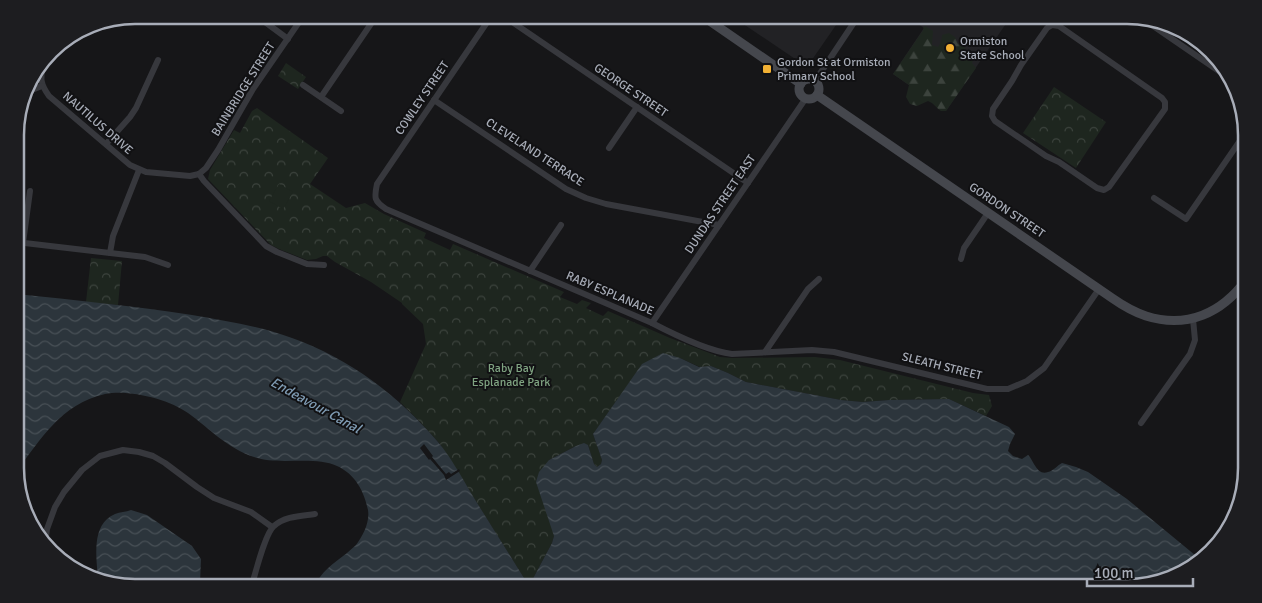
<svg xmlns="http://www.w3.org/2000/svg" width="1262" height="603" font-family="Signika,sans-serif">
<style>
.built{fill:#222225}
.forest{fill:url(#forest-firs)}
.park{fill:url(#park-crowns)}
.garden{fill:#1e261f}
.water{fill:url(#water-waves)}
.pier{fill:#161618}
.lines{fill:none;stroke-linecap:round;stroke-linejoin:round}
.street{stroke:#37383d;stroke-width:6}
.secondary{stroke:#45474d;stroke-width:9}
.poi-dot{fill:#f2b134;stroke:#111113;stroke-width:2}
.labels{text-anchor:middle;stroke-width:4;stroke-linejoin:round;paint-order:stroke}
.poi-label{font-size:12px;fill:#a8adb8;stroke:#111113;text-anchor:start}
.street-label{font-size:12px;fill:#a8adb8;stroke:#111113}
.park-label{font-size:12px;fill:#7fa381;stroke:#111113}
.water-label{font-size:14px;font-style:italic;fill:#7f9bb3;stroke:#111113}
.rim{fill:none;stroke:#a8adb8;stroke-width:2.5}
</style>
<defs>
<pattern id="forest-firs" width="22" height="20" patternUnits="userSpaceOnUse" patternTransform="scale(1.25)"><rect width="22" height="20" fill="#1e261f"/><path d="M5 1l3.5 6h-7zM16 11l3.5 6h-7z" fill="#3c433d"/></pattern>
<pattern id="park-crowns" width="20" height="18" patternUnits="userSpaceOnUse" patternTransform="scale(1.25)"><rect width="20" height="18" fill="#1e261f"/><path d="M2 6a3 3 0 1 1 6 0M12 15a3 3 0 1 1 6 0" fill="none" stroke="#3c433d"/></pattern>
<pattern id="water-waves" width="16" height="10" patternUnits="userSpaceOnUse" patternTransform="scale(1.25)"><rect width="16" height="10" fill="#2c353c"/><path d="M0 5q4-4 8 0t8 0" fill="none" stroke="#485056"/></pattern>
</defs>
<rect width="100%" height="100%" fill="#161618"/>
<g class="built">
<polygon points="730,15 843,15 807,67"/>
<polygon points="904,15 1012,15 946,111 893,74 924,28"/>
</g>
<g class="forest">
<polygon points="267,15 287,15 288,18 286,23 281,25"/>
<path d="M925 26 933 31 932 45 938 47 941 42 942 35 949 33 955 37 958 44H961L965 47 966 52 975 56 972 63 976 68 946 111H941C936 108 934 103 928 101L917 106 910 104 906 97 909 85 893 74 924 29 923 28Z"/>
</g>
<g class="park">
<polygon points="286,63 306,77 298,89 278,76"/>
<polygon points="1054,87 1106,122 1076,168 1023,133"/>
<polygon points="257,108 328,158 310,184 346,208 365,203 384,214 426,233 424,238 450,250 453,244 564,292 560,297 577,304 582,300 591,303 586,308 603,316 608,311 670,338 720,357 732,358 815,357 840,360 973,393 989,395 992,406 986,416 949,399 889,400 863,402 841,400 746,382 728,373 711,366 700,367 680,358 642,365 593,434 602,460 601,464 597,467 594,464 588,445 576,446 549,460 553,530 554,536 552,543 529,586 440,444 421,423 400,402 426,344 423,324 402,304 402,303 371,282 335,262 327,256 323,256 316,259 307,260 279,249 271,245 208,179 210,170 234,130 240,133 252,111"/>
<polygon points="91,258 122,261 118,305 86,302"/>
</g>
<polygon class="garden" points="279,184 293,192 283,209 269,201"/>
<g class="water">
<path d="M16 294C75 300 134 306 192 315 226 321 259 326 292 338 350 359 398 395 438 442 450 456 461 476 471 493 490 524 510 555 529 586L552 543 554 536 536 482 539 472 549 460 576 446 584 443 588 445 594 464 597 467 601 464 602 460 593 434 642 364 663 353 680 358 699 367 711 366 728 373 746 382 841 400 863 402 889 400 949 399 1009 427 1015 434 1010 444 1008 451 1013 456 1022 459 1028 455C1034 461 1037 476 1048 472 1053 471 1058 465 1062 463L1076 467 1088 472 1127 499 1201 560 1193 568 1135 588H314C320 572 334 563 347 553 350 550 353 548 356 545 363 536 370 522 368 510 364 491 355 474 337 466 314 455 280 466 254 457 227 448 210 429 188 413 169 399 128 389 105 394 60 405 42 438 16 472Z"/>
<path d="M131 510 147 515 192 546 201 559 200 583 199 588H135L98 580C97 558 90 525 115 514 120 512 126 512 131 510Z"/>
</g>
<polygon class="pier" points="424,444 433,456 432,457 446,474 449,472 451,474 459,469 460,471 446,480 444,475 430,459 429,460 420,448"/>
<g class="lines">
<g class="street">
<polyline points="258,15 265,22 288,39"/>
<path d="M492 15 377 184C374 198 374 201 386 209L652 323C675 335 707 351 732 354L812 350 834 352 987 389H1008L1027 381 1044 368 1099 289"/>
<polyline points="502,15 748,183"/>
<polyline points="1143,19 1229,78"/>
<polygon points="1052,25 1059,26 1162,98 1165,102 1165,109 1109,187 1104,190 1097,188 1059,162 1046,156 995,121 992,116 993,109 1012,81 1021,65 1047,28"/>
<path d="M43 61C41 78 39 82 49 96L130 165 146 172 190 176 199 174"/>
<polyline points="815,81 859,15"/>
<polyline points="303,85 341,111"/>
<polyline points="24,93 42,86"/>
<polyline points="321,97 377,15"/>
<polyline points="434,100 566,189 586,198 606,204 719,225"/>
<polyline points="106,144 130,117 136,108 158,60"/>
<polyline points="609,148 637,107"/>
<polyline points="199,174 206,168 218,150 253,89 304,15"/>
<polyline points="199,174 204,181 266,246 277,252 307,264 324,265"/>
<polyline points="1154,198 1186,219 1246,132"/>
<polyline points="16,242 110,253 113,236 139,170"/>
<polyline points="23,243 30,191"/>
<polyline points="110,253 145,257 168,265"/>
<polyline points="961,259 964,248 988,213"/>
<polyline points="530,271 561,225"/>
<polyline points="652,323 806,98"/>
<polyline points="765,352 808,289 819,279"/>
<polyline points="1141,423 1190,354 1195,340 1193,319"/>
<polyline points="45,545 47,529 55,507 64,492 82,470 100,456 123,450 139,452 153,456 165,463 197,487 214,498 251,512 272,527"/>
<path d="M251 588C255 575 265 533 274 526 285 516 301 516 315 514"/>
</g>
<g class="secondary">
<polyline points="701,15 801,84"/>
<circle cx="809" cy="89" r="10"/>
<path d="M817 95 1112 298C1122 305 1134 312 1146 316 1187 329 1222 313 1246 280"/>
</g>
</g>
<g class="poi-dot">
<circle cx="950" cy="48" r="5"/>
<rect x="762" y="64" width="10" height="10" rx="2.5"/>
</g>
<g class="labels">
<g class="poi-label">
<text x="960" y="45">Ormiston<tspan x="960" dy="14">State School</tspan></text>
<text x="777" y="66">Gordon St at Ormiston<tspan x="777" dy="14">Primary School</tspan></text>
</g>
<g class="street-label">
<text transform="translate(243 89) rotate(-58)" y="4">BAINBRIDGE STREET</text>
<text transform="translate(631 90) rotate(34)" y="4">GEORGE STREET</text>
<text transform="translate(422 98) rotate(-56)" y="4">COWLEY STREET</text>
<text transform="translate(98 123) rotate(41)" y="4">NAUTILUS DRIVE</text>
<text transform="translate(535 152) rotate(33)" y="4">CLEVELAND TERRACE</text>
<text transform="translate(720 204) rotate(-56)" y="4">DUNDAS STREET EAST</text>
<text transform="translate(1007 210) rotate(34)" y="4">GORDON STREET</text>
<text transform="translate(610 293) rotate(23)" y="4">RABY ESPLANADE</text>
<text transform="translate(942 366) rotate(14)" y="4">SLEATH STREET</text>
</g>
<g class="park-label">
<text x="511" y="372">Raby Bay<tspan x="511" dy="14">Esplanade Park</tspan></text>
</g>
<g class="water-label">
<text transform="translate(316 405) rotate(29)" y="5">Endeavour Canal</text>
</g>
</g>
<path d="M0 0H1262V603H0ZM135 24H1127A111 111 0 0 1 1238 135V468A111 111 0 0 1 1127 579H135A111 111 0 0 1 24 468V135A111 111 0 0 1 135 24Z" fill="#1d1d20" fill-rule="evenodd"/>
<path class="rim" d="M135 24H1127A111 111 0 0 1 1238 135V468A111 111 0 0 1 1127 579H135A111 111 0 0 1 24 468V135A111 111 0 0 1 135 24Z"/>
<path d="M1087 578v8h106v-8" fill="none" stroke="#a8adb8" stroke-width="2.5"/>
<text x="1094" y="578" font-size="15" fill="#a8adb8" stroke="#111113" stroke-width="4" paint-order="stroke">100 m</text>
</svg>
